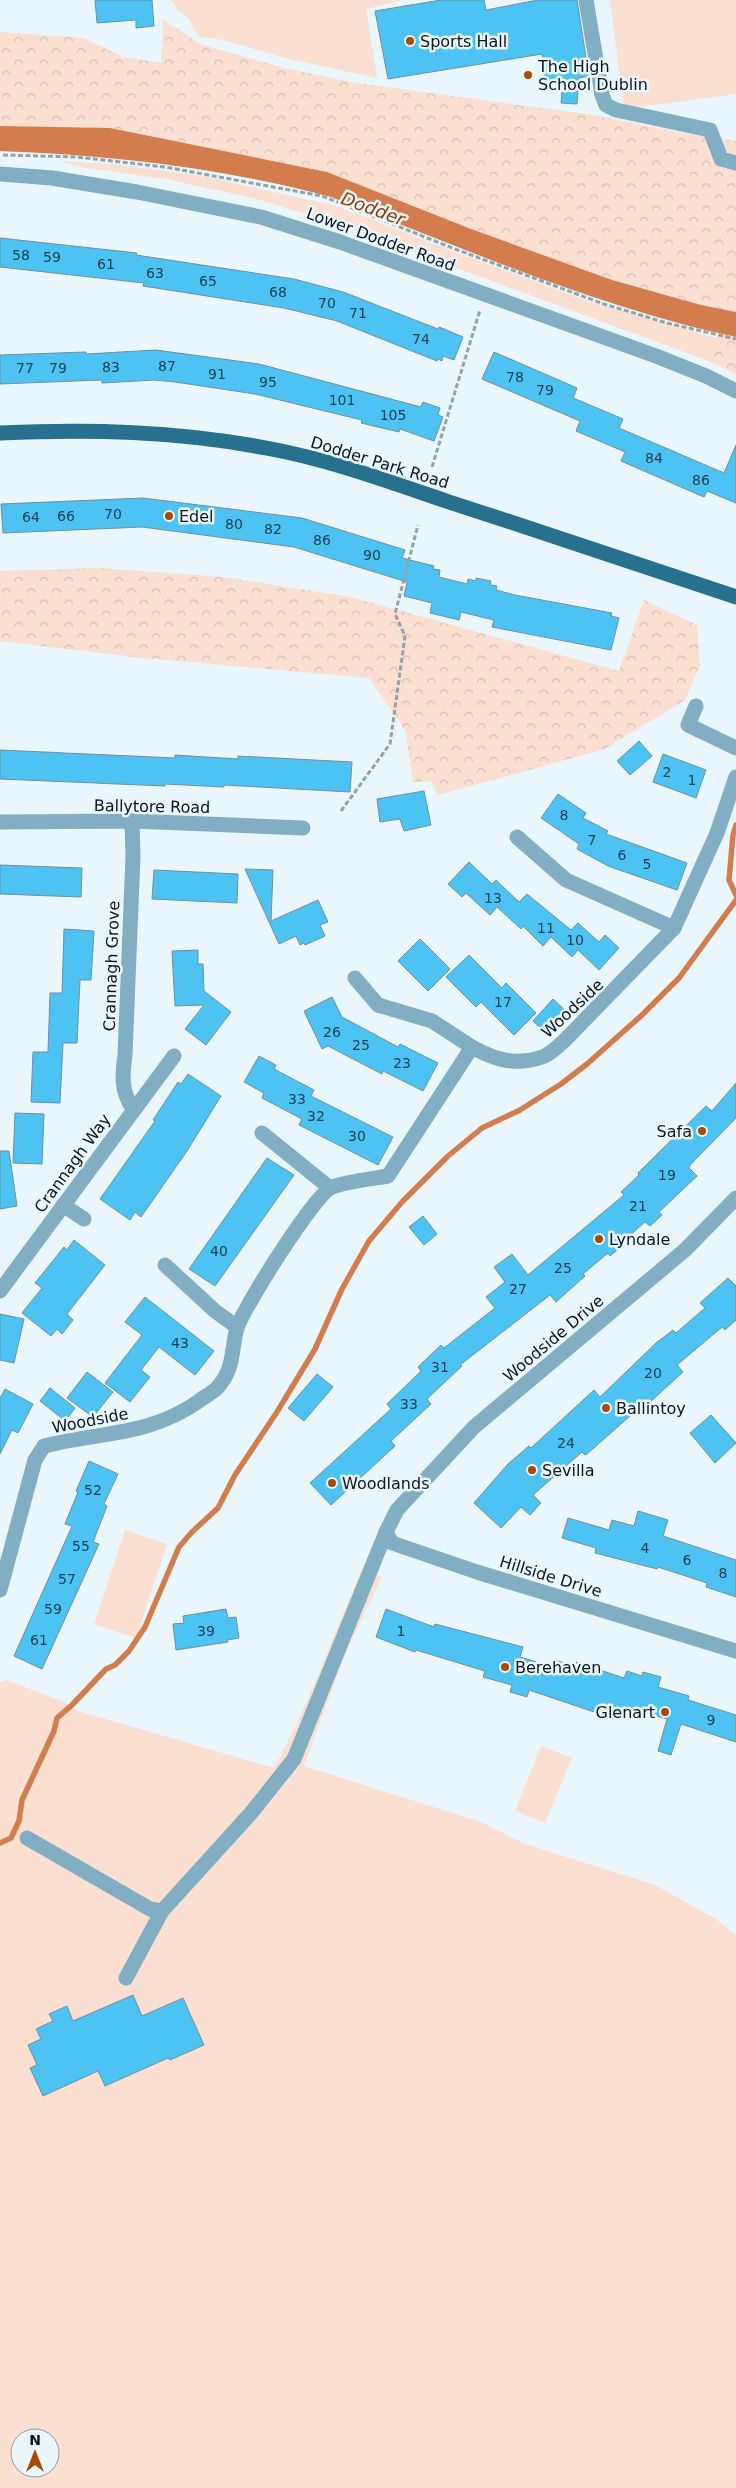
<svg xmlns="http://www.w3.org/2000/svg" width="736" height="2488" font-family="'DejaVu Sans',sans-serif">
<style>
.green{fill:#fbdfd1;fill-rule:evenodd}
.forest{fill:url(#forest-crowns)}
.water{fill:#d37c4d}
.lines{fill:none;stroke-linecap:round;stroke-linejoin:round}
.stream{stroke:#d37c4d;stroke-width:5.5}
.building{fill:#4cc3f3;stroke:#728f9d}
.path{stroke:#95a2a8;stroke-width:3;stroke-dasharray:5 2.5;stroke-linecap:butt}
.minor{stroke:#82aec4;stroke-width:15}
.major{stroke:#27718f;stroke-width:15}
.poi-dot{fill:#aa4a00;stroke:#e9f6fc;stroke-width:2}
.labels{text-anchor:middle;stroke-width:5;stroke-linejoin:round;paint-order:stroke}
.number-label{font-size:14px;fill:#1b4152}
.poi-label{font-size:16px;fill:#0b161c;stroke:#e9f6fc;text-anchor:start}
.street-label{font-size:16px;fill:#0b161c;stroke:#e9f6fc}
.water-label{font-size:18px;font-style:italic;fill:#8c3c00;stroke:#e9f6fc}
</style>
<defs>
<pattern id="forest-crowns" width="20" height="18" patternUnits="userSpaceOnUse" patternTransform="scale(1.25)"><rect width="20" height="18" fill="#fbdfd1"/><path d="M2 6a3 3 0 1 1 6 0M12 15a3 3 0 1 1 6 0" fill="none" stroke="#d6bfb3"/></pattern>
</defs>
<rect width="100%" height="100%" fill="#e9f6fc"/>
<g class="green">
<polygon points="171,0 404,0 366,9 377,78 285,58 223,40 198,36 189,19 177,9"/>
<polygon points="610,0 736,0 736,94 624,109"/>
<polygon points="58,161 113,164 203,176 337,206 458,253 588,301 717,338 706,360 332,222 253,198 165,179 87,168"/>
<polygon points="125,1530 167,1544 136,1638 94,1624"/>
<path d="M362 1569 382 1577 346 1652 304 1766 481 1822 525 1844 655 1885 716 1919 736 1936V2488H0V1682L7 1680 72 1705 75 1710 274 1768C309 1705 333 1635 362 1569ZM20 2438H50V2468H20Z"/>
<polygon points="541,1746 572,1758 545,1823 515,1811"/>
</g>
<g class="forest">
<polygon points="163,19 200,44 284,68 356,83 594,115 677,132 736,141 736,312 701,305 612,280 471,229 327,172 110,128 0,126 0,32 83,38 123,57 161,63"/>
<polygon points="719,333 736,337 736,374 706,360"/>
<polygon points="100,568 223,577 351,597 619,671 644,600 697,625 700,665 685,700 605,749 438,795 431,781 413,782 406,732 369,678 143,658 0,641 0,571"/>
</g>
<path class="water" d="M0 126 110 128 327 172 471 229 612 280 701 305 736 312V337C596 307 463 248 331 197 222 168 112 155 0 151Z"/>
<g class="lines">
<g class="stream">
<polyline points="736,825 733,835 729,880 736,895"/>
<polyline points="0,1843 11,1838 19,1821 22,1800 54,1731 57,1718 72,1705 106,1669 115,1665 129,1651 145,1627 179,1547 192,1532 218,1508 235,1475 277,1412 315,1349 342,1289 369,1241 402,1202 448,1156 482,1128 520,1110 561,1084 587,1064 642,1015 679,978 736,900"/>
</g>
</g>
<g class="building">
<polygon points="95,0 152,0 154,26 136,28 136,20 97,23"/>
<polygon points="441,0 484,0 486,10 538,0 577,0 589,76 579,78 577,104 561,103 563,80 546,83 542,54 388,79 375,11"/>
<polygon points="0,238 137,253 136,255 294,279 343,292 438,329 439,327 463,337 454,360 443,356 442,361 438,359 437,361 337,321 284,308 143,286 144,283 0,267"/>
<polygon points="156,350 259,364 421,407 423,402 440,408 438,415 443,417 434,441 400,429 399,432 361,423 362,420 255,394 175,382 154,380 102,383 102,380 0,384 0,355 86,352 86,354"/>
<polygon points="494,352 577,388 573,398 623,419 619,428 724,473 736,445 736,503 707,491 704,497 621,461 625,452 576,431 580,421 482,379"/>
<polygon points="143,498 302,518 405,550 402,558 434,566 433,569 440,570 439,577 467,584 468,579 476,581 476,578 491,581 490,585 497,586 496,590 515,595 612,613 611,616 619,618 611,650 492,627 494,620 461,612 459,620 430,613 432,603 404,596 407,582 294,547 142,527 3,533 1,504"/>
<polygon points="639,741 652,756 630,775 617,761"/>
<polygon points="0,750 175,758 175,755 238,759 238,756 352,762 350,792 224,785 224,787 165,784 165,786 0,779"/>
<polygon points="663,754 706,770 696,798 653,782"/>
<polygon points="424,791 431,825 404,831 400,819 380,822 377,799"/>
<polygon points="558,794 586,813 583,818 608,831 606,834 687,863 677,890 608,866 577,849 579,844 541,818"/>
<polygon points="469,862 492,884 496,880 519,902 527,894 571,930 578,923 599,942 605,935 619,948 599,970 578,950 572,957 551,937 543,946 523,926 521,929 497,907 490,915 466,893 462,897 448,884"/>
<polygon points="0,865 82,868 81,897 0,894"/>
<polygon points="245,869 273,870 271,921 318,900 328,922 320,925 325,936 305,945 304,943 300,945 296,936 279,944"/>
<polygon points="154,870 238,874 237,903 152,899"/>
<polygon points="64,929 94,931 91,980 80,980 77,1043 63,1043 60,1103 31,1102 33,1052 48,1052 50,993 62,993"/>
<polygon points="420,939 450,969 428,991 398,961"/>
<polygon points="198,950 198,964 203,964 204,991 231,1012 206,1045 185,1029 204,1005 175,1006 172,951"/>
<polygon points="469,955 502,988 506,983 536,1013 514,1035 481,1002 476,1007 446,977"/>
<polygon points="332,997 342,1017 398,1047 400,1044 438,1063 423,1091 383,1071 382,1074 328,1046 322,1049 304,1011"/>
<polygon points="553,999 567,1012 547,1034 533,1021"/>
<polygon points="259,1056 276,1065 274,1069 314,1090 311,1096 393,1137 378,1165 299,1125 302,1119 262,1098 264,1093 244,1082"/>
<polygon points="188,1074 221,1096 187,1151 141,1217 135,1212 130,1220 100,1199 155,1121 153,1120 178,1082 181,1084"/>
<polygon points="736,1083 736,1118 690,1165 689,1168 697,1176 659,1212 662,1215 650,1226 645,1222 620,1244 622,1246 610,1256 608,1253 583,1274 585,1276 556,1302 550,1295 460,1365 462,1366 427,1399 431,1404 391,1441 395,1446 331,1505 310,1483 391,1409 387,1404 421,1371 418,1367 441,1345 444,1348 495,1308 486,1297 505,1282 494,1267 512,1254 528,1275 624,1195 621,1192 639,1175 638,1173 706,1106 712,1111"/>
<polygon points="15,1113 44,1114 42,1164 13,1163"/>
<polygon points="0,1151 9,1151 17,1206 0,1209"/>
<polygon points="267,1158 294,1175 215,1286 189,1269"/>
<polygon points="423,1216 437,1234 424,1245 409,1227"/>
<polygon points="74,1240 105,1265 67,1314 73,1320 62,1334 57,1329 51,1336 22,1313 42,1288 35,1283 64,1247 67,1250"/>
<polygon points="728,1278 736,1286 736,1320 725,1330 722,1327 677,1365 683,1372 649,1403 647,1401 587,1454 585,1455 582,1452 533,1495 541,1503 530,1515 521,1507 501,1528 474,1503 508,1464 529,1446 531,1448 594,1390 600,1397 656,1343 673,1330 676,1333 705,1308 700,1303"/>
<polygon points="145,1297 214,1351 195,1375 159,1347 141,1370 150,1377 130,1402 105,1383 142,1335 125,1322"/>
<polygon points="0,1314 24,1319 14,1363 0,1360"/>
<polygon points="87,1372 113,1392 93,1417 67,1398"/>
<polygon points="317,1374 333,1387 304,1421 288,1408"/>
<polygon points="50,1388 75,1408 65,1421 40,1401"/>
<polygon points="5,1389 33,1404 18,1433 12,1430 0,1454 0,1398"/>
<polygon points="711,1415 736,1443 715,1463 690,1433"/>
<polygon points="89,1461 118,1474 104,1504 107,1506 93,1542 99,1544 42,1669 14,1656 72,1526 65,1524 78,1492 76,1491"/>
<polygon points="638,1511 668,1520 663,1536 736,1560 736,1597 706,1587 707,1583 658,1567 657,1569 595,1553 596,1548 562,1538 568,1518 609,1530 612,1520 634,1526"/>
<polygon points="226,1609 228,1618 236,1617 239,1638 227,1640 228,1642 176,1650 173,1624 184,1623 183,1616"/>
<polygon points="386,1609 434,1627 435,1624 523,1647 520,1657 556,1668 558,1661 574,1666 576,1662 624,1678 627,1671 642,1676 643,1672 661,1677 658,1687 689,1696 688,1700 736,1715 736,1742 681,1724 671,1755 658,1751 667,1719 637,1710 635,1715 609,1707 606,1716 529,1690 527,1697 510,1692 512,1685 483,1677 485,1671 416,1650 415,1652 376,1637"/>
<polygon points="133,1995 142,2016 183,1998 204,2045 170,2060 168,2058 105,2086 98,2071 43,2096 30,2068 37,2065 28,2045 41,2039 36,2029 53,2021 49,2014 67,2006 73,2021"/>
</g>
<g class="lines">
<g class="path">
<polyline points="3,155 77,157 165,167 322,196 455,249 604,304 667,323 736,339"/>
<polyline points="432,467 480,310"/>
<polyline points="341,811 390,744 405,636 395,614 418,525"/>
</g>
<g class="minor">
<polyline points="586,0 602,95 606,105 616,110 710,130 721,159 736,163"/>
<polyline points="0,174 52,178 137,192 261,217 340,242 656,356 706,376 736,391"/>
<polyline points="696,706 688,725 736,748"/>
<path d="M132 821 133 856 125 1055C122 1076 121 1091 133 1109"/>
<polyline points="0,822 132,821 303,828"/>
<polyline points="517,837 566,880 674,928"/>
<polyline points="355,978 378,1005 432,1021 472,1047"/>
<polyline points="262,1133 330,1188"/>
<polyline points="736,1198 685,1250 474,1427 397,1510 386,1532 392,1543 477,1572 736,1651"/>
<polyline points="63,1205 84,1219"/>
<polyline points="165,1265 215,1311 237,1327"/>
<polyline points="0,1291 174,1056"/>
<path d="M0 1590 35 1460 44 1446C99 1432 150 1436 199 1401 204 1397 212 1393 217 1388 235 1369 231 1349 237 1328 244 1307 314 1195 332 1187 349 1181 370 1179 388 1176L472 1047C495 1060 516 1066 542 1057 550 1055 558 1046 564 1041L674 928 717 833 736 777"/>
<polyline points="27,1838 150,1909 162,1911"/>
<polyline points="126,1978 162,1911 251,1813 294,1759 386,1532"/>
</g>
<path class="major" d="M0 433C90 429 177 431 266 448 328 459 390 482 449 502 545 533 641 565 736 597"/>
</g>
<g class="poi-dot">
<circle cx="410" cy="41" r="5"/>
<circle cx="528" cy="75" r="5"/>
<circle cx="169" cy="516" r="5"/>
<circle cx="702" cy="1131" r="5"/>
<circle cx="599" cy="1239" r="5"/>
<circle cx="606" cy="1408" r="5"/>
<circle cx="532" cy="1470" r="5"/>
<circle cx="332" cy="1483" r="5"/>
<circle cx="505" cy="1667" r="5"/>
<circle cx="665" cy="1712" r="5"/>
</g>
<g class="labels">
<g class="number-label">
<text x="21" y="260">58</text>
<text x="52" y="262">59</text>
<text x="106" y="269">61</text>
<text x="155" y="278">63</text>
<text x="208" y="286">65</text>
<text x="278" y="297">68</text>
<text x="327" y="308">70</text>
<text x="358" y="318">71</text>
<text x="421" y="344">74</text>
<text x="167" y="371">87</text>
<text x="111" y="372">83</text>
<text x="25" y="373">77</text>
<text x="58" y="373">79</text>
<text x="217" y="379">91</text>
<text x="515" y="382">78</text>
<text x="268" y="387">95</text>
<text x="545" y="395">79</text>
<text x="342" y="405">101</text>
<text x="393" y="420">105</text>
<text x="654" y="463">84</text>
<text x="701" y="485">86</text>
<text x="113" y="519">70</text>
<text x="66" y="521">66</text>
<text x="31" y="522">64</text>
<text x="234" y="529">80</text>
<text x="273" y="534">82</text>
<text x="322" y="545">86</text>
<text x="372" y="560">90</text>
<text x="667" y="777">2</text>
<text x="692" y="785">1</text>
<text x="564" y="820">8</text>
<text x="592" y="845">7</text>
<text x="622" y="860">6</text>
<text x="647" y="869">5</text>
<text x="493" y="903">13</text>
<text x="546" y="933">11</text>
<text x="575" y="945">10</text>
<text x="503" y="1007">17</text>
<text x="332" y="1037">26</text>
<text x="361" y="1050">25</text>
<text x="402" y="1068">23</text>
<text x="297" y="1104">33</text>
<text x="316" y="1121">32</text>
<text x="357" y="1141">30</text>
<text x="667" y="1180">19</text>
<text x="638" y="1211">21</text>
<text x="219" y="1256">40</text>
<text x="563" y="1273">25</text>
<text x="518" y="1294">27</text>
<text x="180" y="1348">43</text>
<text x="440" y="1372">31</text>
<text x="653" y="1378">20</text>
<text x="409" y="1409">33</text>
<text x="566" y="1448">24</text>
<text x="93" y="1495">52</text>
<text x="81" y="1551">55</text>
<text x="645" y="1553">4</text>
<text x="687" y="1565">6</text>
<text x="723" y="1578">8</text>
<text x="67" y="1584">57</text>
<text x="53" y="1614">59</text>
<text x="206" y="1636">39</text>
<text x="401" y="1636">1</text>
<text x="39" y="1645">61</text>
<text x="711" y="1725">9</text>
</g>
<g class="poi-label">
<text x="420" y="47">Sports Hall</text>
<text x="538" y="72">The High<tspan x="538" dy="18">School Dublin</tspan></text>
<text x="179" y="522">Edel</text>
<text x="692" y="1137" text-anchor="end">Safa</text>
<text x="609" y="1245">Lyndale</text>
<text x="616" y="1414">Ballintoy</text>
<text x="542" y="1476">Sevilla</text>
<text x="342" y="1489">Woodlands</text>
<text x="515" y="1673">Berehaven</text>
<text x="655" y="1718" text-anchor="end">Glenart</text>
</g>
<g class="street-label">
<text transform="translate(381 239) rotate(20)" y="6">Lower Dodder Road</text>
<text transform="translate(380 462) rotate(17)" y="6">Dodder Park Road</text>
<text transform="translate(152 806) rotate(1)" y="6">Ballytore Road</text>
<text transform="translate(111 966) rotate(-88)" y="6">Crannagh Grove</text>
<text transform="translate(572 1008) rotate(-43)" y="6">Woodside</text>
<text transform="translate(72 1163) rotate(-54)" y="6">Crannagh Way</text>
<text transform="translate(553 1338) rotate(-40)" y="6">Woodside Drive</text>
<text transform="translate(90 1420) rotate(-11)" y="6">Woodside</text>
<text transform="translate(551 1576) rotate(17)" y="6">Hillside Drive</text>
</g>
<g class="water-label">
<text transform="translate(373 209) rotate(20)" y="6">Dodder</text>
</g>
</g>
<g transform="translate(35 2453)"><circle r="24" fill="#e9f6fc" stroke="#909ca2"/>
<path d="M0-4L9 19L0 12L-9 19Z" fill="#aa4a00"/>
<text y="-8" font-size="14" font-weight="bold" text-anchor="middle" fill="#0b161c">N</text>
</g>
</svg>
